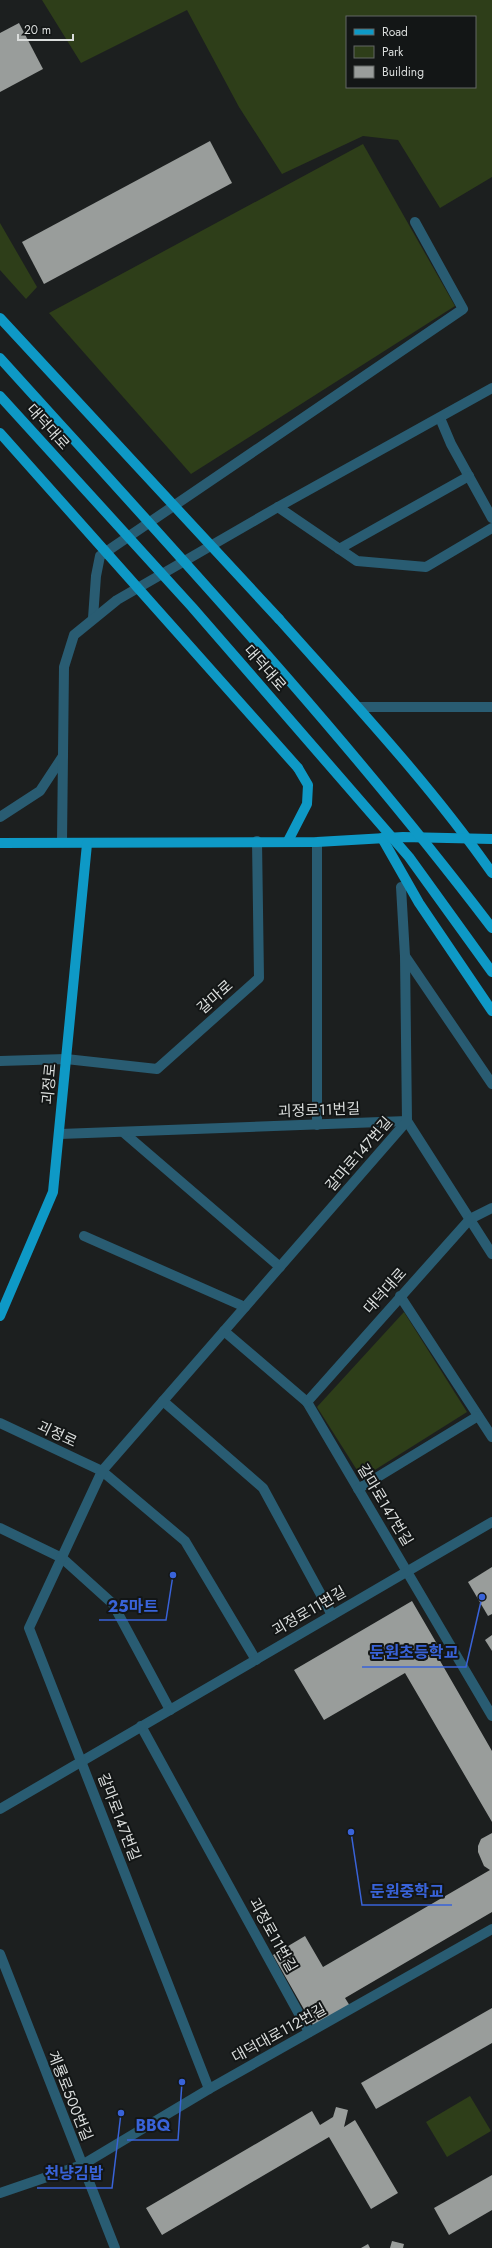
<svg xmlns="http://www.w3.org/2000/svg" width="492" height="2248" font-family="Jost,'Noto Sans KR',sans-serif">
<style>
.green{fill:#2e3e19;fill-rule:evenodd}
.building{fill:#999d9b}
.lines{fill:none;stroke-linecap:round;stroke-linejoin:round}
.minor{stroke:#295c72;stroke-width:10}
.major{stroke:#0e99c6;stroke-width:10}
.major-bridge{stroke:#0e99c6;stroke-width:10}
.labels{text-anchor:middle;stroke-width:4;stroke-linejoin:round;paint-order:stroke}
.street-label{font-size:15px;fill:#dadddc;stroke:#131616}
.leader{fill:none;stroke:#3963d9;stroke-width:1.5}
.callout-dot{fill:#3963d9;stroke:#131616;stroke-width:1.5}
.callout-label{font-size:16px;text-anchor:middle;font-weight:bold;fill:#3963d9;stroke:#131616;stroke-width:4;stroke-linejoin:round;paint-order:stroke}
</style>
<rect width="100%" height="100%" fill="#1c1f1f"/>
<g class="green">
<path d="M42 0H492V177L440 208 398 140 363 136 282 174 239 107 187 10 81 63ZM347 17H475V87H347Z"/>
<polygon points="363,144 455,306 191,474 49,313"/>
<polygon points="0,223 37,287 26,299 0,270"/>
<polygon points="404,1312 467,1412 362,1478 317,1407"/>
<polygon points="470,2096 491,2131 447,2157 426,2122"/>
</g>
<g class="building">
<polygon points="19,23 43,69 0,92 0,33"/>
<polygon points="210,141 232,183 44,284 22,242"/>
<polygon points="492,1567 492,1614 488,1616 468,1582"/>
<polygon points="412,1601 440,1649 435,1652 492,1751 492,1822 405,1673 324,1720 294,1670"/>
<polygon points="492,1635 492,1651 485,1640"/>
<polygon points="492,1833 492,1912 345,1998 350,2006 314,2027 273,1955 305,1936 323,1967 490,1870 484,1866 478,1852 478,1846 481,1839"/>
<polygon points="492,2008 492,2043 376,2109 361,2083"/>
<polygon points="336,2107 348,2110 344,2127 355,2120 398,2193 371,2209 329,2137 162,2235 146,2208 312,2111 320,2125 333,2117"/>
<polygon points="492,2175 492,2210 449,2235 434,2208"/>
<polygon points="392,2241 404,2244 403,2248 390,2248"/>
<polygon points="368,2244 370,2248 361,2248"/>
</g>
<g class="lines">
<g class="minor">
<polyline points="440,418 451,444 492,518"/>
<polyline points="278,507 357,561 426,567 492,528"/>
<polyline points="339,549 469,476"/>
<polyline points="93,618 96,576 100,556 463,309 415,222"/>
<polyline points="358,707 492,707"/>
<polyline points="0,817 40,791 63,756"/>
<polyline points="62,842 64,667 74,635 117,600 278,507 492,388"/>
<polyline points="317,842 317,1125"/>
<polyline points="405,956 492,1084"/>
<polyline points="0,1061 66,1059 157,1069 259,978 257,841"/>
<polyline points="123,1132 280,1267"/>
<polyline points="60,1134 407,1121 492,1254"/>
<polyline points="84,1236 245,1307"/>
<polyline points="400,1296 492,1437"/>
<polyline points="224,1331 307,1402 492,1716"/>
<polyline points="163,1401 263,1488 332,1615"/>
<polyline points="307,1402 470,1219 492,1208"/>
<polyline points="0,1423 102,1471 185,1541 256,1660"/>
<polyline points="358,1489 478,1416"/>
<polyline points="0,1528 62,1558 113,1604 170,1710"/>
<polyline points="141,1726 309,2032"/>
<polyline points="0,1809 492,1522"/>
<polyline points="0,1954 115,2248"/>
<polyline points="209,2089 29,1628 102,1471 407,1121 405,956 401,887"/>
<polyline points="0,2193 82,2165 209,2089 492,1929"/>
</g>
<g class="major">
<path d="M279 619C351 700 430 784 492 873"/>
<polyline points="382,838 419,903 492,1011"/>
<polyline points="288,841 307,804 308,785 298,768"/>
<polyline points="0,843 317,842 403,837 492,839"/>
<polyline points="0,1316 53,1192 87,844"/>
</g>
<g class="major-bridge">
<polyline points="0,318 279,619"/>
<path d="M0 358C168 544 340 728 492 928"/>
<polyline points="0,396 192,607 409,857 492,972"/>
<polyline points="0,433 298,768"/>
</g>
</g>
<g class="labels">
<g class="street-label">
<text transform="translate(48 427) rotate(48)" y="5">대덕대로</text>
<text transform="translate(265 668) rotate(49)" y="5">대덕대로</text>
<text transform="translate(215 997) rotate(-42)" y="5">갈마로</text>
<text transform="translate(49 1084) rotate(-85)" y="5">괴정로</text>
<text transform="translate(319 1110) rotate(-2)" y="5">괴정로11번길</text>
<text transform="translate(359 1154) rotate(-49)" y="5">갈마로147번길</text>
<text transform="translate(385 1291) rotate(-48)" y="5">대덕대로</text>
<text transform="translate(57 1434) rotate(25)" y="5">괴정로</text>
<text transform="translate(385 1505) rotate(59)" y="5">갈마로147번길</text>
<text transform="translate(309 1611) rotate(-30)" y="5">괴정로11번길</text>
<text transform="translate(119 1817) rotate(69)" y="5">갈마로147번길</text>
<text transform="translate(273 1935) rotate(61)" y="5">괴정로11번길</text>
<text transform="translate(279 2033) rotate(-29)" y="5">대덕대로112번길</text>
<text transform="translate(70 2096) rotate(68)" y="5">계룡로500번길</text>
</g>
</g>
<path class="leader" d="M173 1575L166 1620H99M482 1597L466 1667H362M351 1832L362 1905H452M182 2082L178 2140H127M121 2113L112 2188H37"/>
<g class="callout-dot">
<circle cx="173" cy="1575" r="4"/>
<circle cx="482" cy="1597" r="4"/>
<circle cx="351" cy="1832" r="4"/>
<circle cx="182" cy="2082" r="4"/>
<circle cx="121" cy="2113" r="4"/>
</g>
<g class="callout-label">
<text x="133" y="1612">25마트</text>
<text x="414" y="1658">둔원초등학교</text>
<text x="407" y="1897">둔원중학교</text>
<text x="153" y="2131">BBQ</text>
<text x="74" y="2179">천냥김밥</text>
</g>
<rect x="346" y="16" width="130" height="72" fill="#131616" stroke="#636665"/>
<rect x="354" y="29" width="20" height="6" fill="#0e99c6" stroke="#636665"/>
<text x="382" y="36" font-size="12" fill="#dadddc">Road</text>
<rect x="354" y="46" width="20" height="12" fill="#2e3e19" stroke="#636665"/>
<text x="382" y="56" font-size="12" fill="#dadddc">Park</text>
<rect x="354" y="66" width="20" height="12" fill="#999d9b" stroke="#636665"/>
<text x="382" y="76" font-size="12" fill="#dadddc">Building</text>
<path d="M18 34v6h55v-6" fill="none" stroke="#dadddc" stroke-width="2"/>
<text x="24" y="34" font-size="12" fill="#dadddc" stroke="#131616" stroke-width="3" paint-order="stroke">20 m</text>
</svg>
